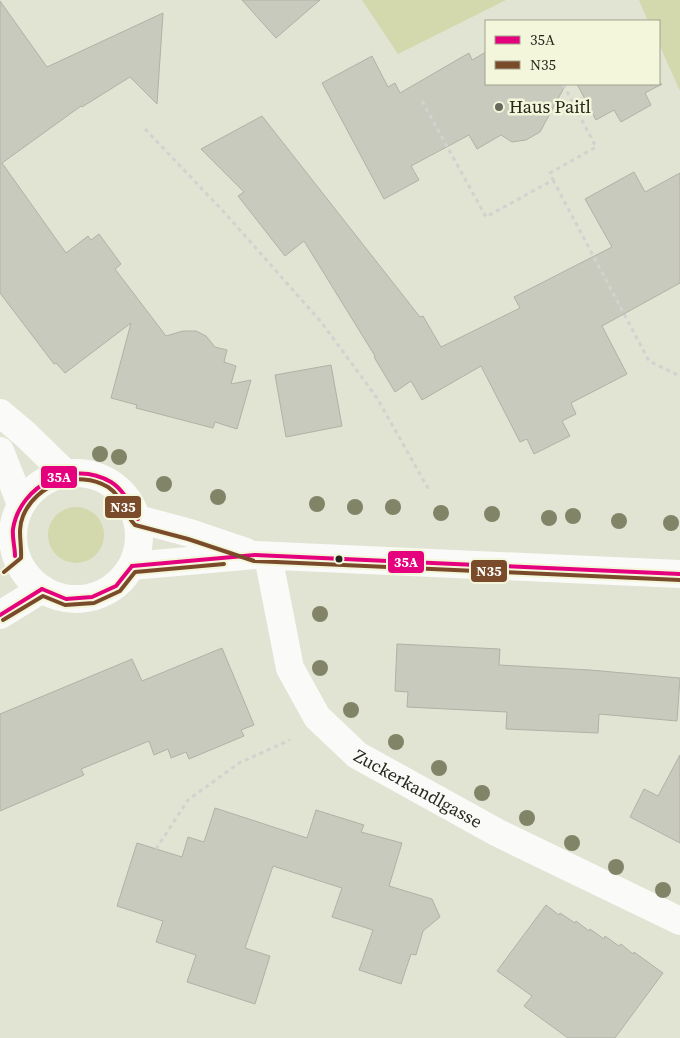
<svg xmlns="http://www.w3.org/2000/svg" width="680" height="1038" font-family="'Source Serif 4',serif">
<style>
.green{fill:#d4d8ad}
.building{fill:#c9cabe;stroke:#b0b2a5}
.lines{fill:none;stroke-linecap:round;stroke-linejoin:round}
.path{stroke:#d2d2ce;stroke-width:3;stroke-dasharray:4 4;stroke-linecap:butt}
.street{stroke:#fafbf8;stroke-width:28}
.secondary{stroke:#fafbf8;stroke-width:28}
.bus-1-casing{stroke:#f3f6da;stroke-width:8}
.bus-2-casing{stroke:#f3f6da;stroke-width:8}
.bus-1{stroke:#e5007d;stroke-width:4}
.bus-2{stroke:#7a4b2a;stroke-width:4}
.tree{fill:#828468}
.poi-dot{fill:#68695d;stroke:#f3f6da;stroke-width:2}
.bus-dot{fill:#27271d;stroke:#f3f6da;stroke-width:2}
.labels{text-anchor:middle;stroke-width:5;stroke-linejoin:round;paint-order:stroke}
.poi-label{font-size:18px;fill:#27271d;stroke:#f3f6da;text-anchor:start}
.street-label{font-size:18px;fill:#27271d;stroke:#f3f6da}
.line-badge{stroke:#f3f6da;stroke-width:2}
.badge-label{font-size:14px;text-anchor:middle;font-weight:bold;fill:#fff}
</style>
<rect width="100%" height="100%" fill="#e1e3d3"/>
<g class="green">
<polygon points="362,0 506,0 398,54"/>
<polygon points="639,0 680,0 680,91 659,44 659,21 648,21"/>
<circle cx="76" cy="535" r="28"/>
</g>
<g class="building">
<polygon points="242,0 320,0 276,38"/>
<polygon points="0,1 47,67 163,13 157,104 130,77 82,107 81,106 2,163 66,253 88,236 91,240 99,234 121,264 115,269 166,336 183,331 196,331 206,336 215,347 227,350 224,362 236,366 231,384 251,380 237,429 215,422 213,428 136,408 137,405 111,398 131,323 65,373 56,363 54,364 0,293"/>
<polygon points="486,52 486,84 566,84 540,132 526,140 512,142 501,135 477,149 469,135 411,166 419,180 384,199 322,83 372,56 388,87 395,83 400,93 469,53 472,60"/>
<polygon points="577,84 662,84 645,93 651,105 621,122 614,110 596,120"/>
<polygon points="262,116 420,317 423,316 441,347 520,308 514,297 612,247 585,199 634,172 645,192 680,173 680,283 602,326 627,374 571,403 576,414 562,421 570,436 534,454 527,439 520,442 481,366 422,400 411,381 395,392 374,357 375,356 304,241 285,256 238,196 244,192 201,149"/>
<polygon points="331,365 342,426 286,437 275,375"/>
<polygon points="397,644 500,649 499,665 590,670 680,678 677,721 599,714 598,733 506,729 507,712 407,707 408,692 395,691"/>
<polygon points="222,648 254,725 241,730 244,736 189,759 186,752 171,758 168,749 154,755 149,741 81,769 84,775 0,811 0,714 132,659 142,681"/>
<polygon points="680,755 680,843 630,817 644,789 658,796"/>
<polygon points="215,808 307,838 316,810 364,825 361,832 402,843 389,886 432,899 440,917 423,931 416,955 411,954 401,984 359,970 373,930 332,917 342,888 273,866 245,948 270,956 255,1004 187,982 196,955 156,942 163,921 117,906 137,843 182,857 188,837 204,842"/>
<polygon points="546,905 559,915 560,913 575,923 576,921 589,931 590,929 604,939 605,936 619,946 621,944 633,954 634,952 663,973 615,1038 568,1038 524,1006 532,996 497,971"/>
</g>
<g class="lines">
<g class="path">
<polyline points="422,101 486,217 553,180 550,173 596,147 563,84"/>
<polyline points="145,129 223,211 322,323 377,398 429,490"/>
<polyline points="553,180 649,361 680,376"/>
<polyline points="156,849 188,800 239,763 290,740"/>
</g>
<path class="street" id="s1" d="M268 556 290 668 317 717 357 755 498 833 680 921"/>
<g class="secondary">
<polyline points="0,413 25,434 65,473"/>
<polyline points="0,451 21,504"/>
<circle cx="76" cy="536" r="63"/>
<polyline points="138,519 190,533 246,552"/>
<polyline points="132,566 255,555 680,574"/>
<polyline points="0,615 42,589"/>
</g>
<g class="bus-1-casing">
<g id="bus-1">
<path d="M15 556C15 547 12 538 13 529 20 485 72 459 111 482 124 490 131 506 138 519"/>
<polyline points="132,566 255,555 680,574"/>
<polyline points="42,589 66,599 92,597 116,586 132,566"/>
<polyline points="0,615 42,589"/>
</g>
</g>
<g class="bus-2-casing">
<g id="bus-2">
<path d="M4 572 21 558C22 543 17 531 23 516 36 484 78 469 108 487 122 496 124 514 135 525L188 539 254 561 680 580"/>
<polyline points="3,620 43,596 65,605 94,603 120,591 135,572 224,564"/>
</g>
</g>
<use href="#bus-1" class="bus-1"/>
<use href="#bus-2" class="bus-2"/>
</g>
<g class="tree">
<circle cx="100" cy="454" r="8"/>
<circle cx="119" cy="457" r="8"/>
<circle cx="164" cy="484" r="8"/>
<circle cx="218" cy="497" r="8"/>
<circle cx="317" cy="504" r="8"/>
<circle cx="355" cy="507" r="8"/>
<circle cx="393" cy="507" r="8"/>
<circle cx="441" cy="513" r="8"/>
<circle cx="492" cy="514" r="8"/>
<circle cx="573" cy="516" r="8"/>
<circle cx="549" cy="518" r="8"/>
<circle cx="619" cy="521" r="8"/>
<circle cx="671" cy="523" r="8"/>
<circle cx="320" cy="614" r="8"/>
<circle cx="320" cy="668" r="8"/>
<circle cx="351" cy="710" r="8"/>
<circle cx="396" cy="742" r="8"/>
<circle cx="439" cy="768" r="8"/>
<circle cx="482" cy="793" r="8"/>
<circle cx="527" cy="818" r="8"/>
<circle cx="572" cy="843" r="8"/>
<circle cx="616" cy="867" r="8"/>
<circle cx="663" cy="890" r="8"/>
</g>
<circle class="poi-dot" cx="499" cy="107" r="5"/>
<circle class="bus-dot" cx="339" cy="559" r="4.5"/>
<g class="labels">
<g class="poi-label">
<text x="509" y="113">Haus Paitl</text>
</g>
<g class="street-label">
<text dy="6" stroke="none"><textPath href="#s1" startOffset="295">Zuckerkandlgasse</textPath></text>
</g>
</g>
<g class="line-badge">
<rect x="40" y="465" width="38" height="24" rx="5" fill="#e5007d"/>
<rect x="104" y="495" width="38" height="24" rx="5" fill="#7a4b2a"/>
<rect x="387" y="550" width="38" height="24" rx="5" fill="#e5007d"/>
<rect x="470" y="559" width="38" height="24" rx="5" fill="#7a4b2a"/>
</g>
<g class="badge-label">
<text x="59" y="482">35A</text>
<text x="123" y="512">N35</text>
<text x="406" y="567">35A</text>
<text x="489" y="576">N35</text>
</g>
<rect x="485" y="20" width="175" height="65" fill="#f3f6da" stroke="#a1a38e"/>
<rect x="495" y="36" width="25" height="8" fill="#e5007d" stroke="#a1a38e"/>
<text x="530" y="45" font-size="15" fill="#27271d">35A</text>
<rect x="495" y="61" width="25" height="8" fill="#7a4b2a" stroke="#a1a38e"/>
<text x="530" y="70" font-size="15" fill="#27271d">N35</text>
</svg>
